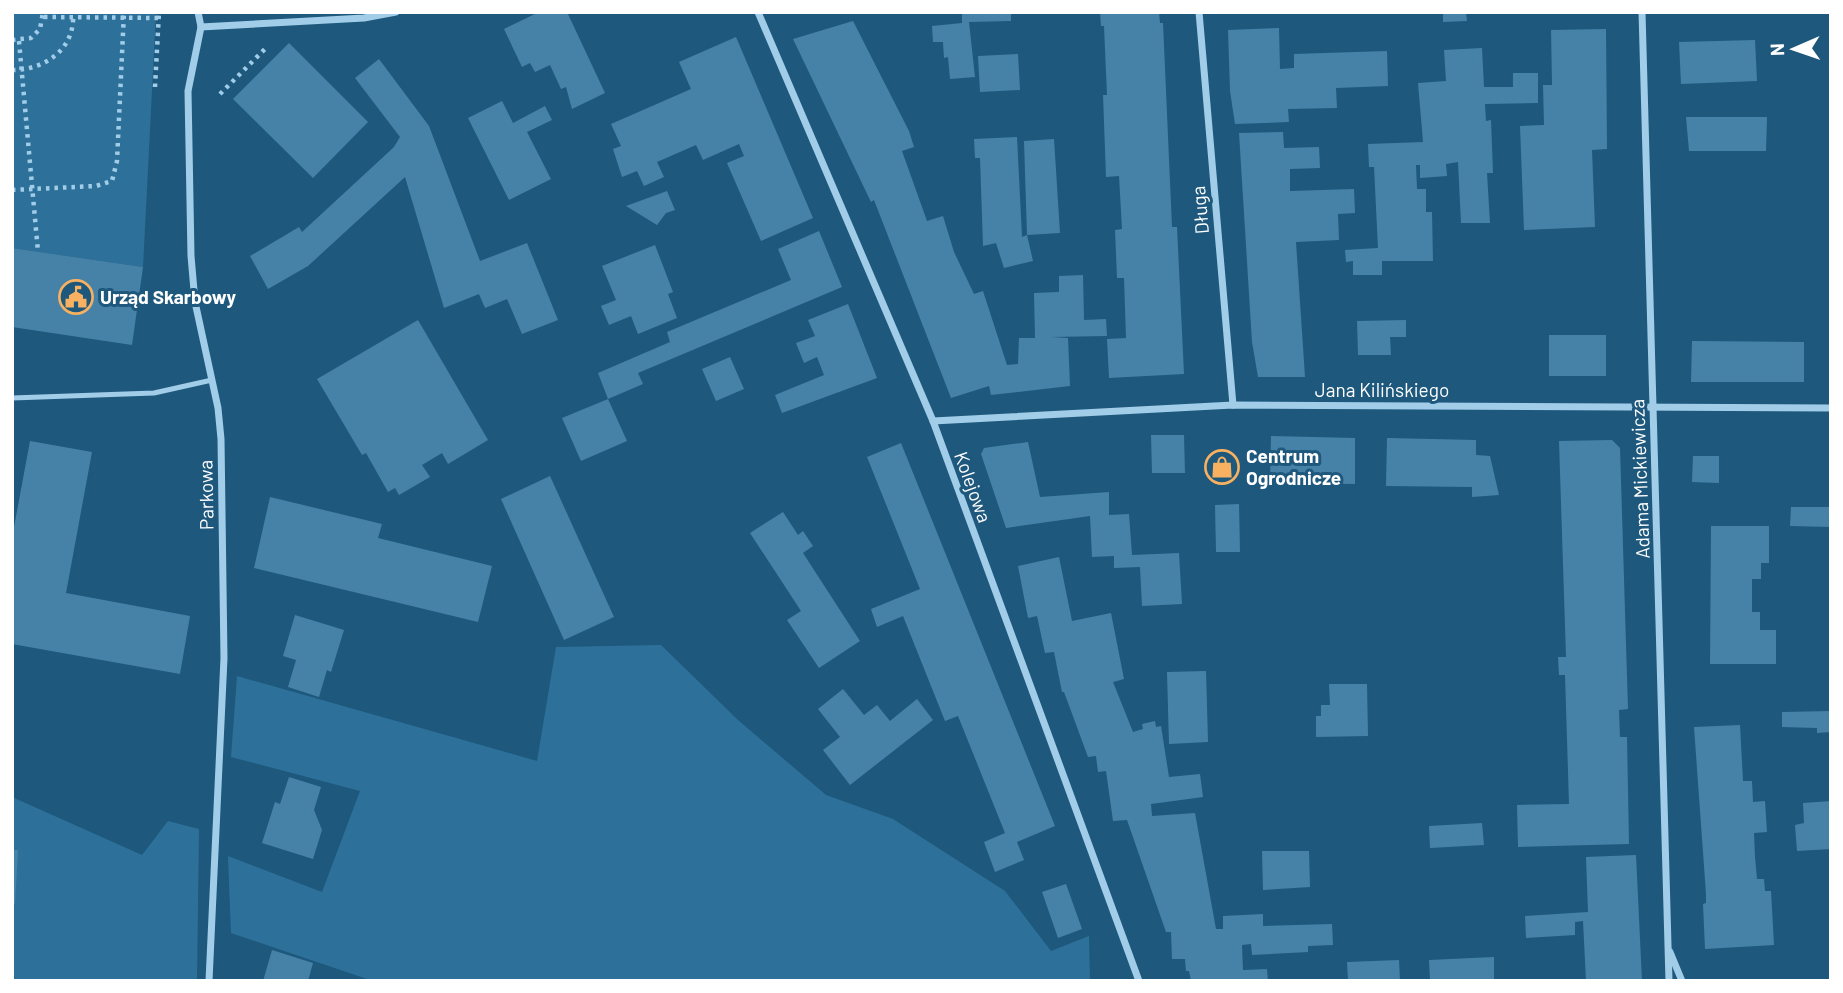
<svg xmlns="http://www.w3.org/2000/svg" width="1843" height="993" font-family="Barlow,sans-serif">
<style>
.green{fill:#2d719a}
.building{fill:#4682a7}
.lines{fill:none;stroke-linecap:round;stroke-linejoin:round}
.path{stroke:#a1cde8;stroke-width:4.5;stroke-dasharray:3.5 5;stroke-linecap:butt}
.lane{stroke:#a1cde8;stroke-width:5}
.street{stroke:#a1cde8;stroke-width:7}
.labels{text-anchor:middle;stroke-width:6;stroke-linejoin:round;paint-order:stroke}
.street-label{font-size:19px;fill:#fff;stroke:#1e587d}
.poi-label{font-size:19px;font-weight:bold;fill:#fff;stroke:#1e587d;text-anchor:start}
</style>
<rect width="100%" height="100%" fill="#1e587d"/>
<g class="green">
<polygon points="12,12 156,12 143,267 12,248"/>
<polygon points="661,645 738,720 826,795 893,819 1005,891 1051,951 1089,936 1090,981 373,981 231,933 228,856 322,892 360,791 231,757 237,676 537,761 556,647"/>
<polygon points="12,797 142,855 168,821 199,829 197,981 12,981"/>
</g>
<g class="building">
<polygon points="539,12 567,12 605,93 572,109 566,87 561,89 550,65 535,72 530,63 522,67 504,29"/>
<polygon points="962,12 1011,12 1011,21 969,22 975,77 950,79 948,57 944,58 943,42 933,42 932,26 962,23"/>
<polygon points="1100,12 1159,12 1160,23 1163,23 1172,227 1177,227 1184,374 1109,378 1107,339 1126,338 1124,278 1117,278 1115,230 1122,229 1119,176 1106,177 1103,95 1107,95 1104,26 1101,26"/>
<polygon points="1443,12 1466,12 1467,21 1443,22"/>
<polygon points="853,21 909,131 914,147 902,151 927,221 943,216 954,252 974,294 983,291 1007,365 1018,364 1019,338 1035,338 1034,293 1059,292 1059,276 1083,275 1084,320 1106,319 1107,336 1051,337 1068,338 1070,386 991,395 989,386 951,398 874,200 871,202 793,39"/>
<polygon points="1279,28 1280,69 1294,68 1294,54 1387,51 1388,86 1336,88 1337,108 1288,109 1289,122 1235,124 1230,91 1228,30"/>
<polygon points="1606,29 1607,149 1592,150 1595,227 1524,230 1520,126 1544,125 1543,85 1552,85 1551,30"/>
<polygon points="736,37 813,218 761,241 727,163 744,156 739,144 703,160 696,145 657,162 664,177 644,186 637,171 622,177 613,149 621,146 611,124 691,89 679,62"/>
<polygon points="1755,40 1757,81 1681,84 1679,42"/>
<polygon points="289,43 368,122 313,178 233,99"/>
<polygon points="1482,48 1484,87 1513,87 1513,73 1538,73 1538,103 1485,104 1486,121 1491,120 1493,173 1487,173 1490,223 1461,223 1458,162 1446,164 1447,176 1420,178 1420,165 1416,165 1417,189 1426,189 1426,212 1432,212 1433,261 1382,261 1382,275 1353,275 1353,261 1346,262 1345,250 1378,248 1374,167 1369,167 1368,144 1423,142 1418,83 1446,81 1444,50"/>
<polygon points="1018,54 1020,90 980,92 978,56"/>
<polygon points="379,59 429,126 480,261 527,243 558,320 522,334 507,299 485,308 479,294 444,308 405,177 308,266 268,289 250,256 299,227 302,232 394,147 400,137 355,78"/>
<polygon points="502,101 513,123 545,106 552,120 527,132 551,179 509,200 468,118"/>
<polygon points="1686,117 1767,117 1766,151 1689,151"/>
<polygon points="1283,132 1284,148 1319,147 1320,168 1290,169 1290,191 1354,189 1355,213 1338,214 1339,240 1296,242 1305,377 1258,377 1252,342 1239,133"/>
<polygon points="1017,137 1022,237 1027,235 1033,261 1004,268 996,243 983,246 980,158 975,158 974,139"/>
<polygon points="1054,139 1060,233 1027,235 1024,141"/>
<polygon points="667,191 675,210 666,213 657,225 626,206"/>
<polygon points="819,231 842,287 638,373 643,384 608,399 598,373 670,342 667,332 791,280 778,249"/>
<polygon points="655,245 673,292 668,294 677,318 638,334 631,316 609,325 601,306 616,300 602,266"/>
<polygon points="12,248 143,267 132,345 12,327"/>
<polygon points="848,304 877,378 782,413 775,395 824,375 817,357 804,363 796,343 815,336 808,320"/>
<polygon points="418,320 488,440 448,464 442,453 422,465 430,477 399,495 395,488 388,492 366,453 362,455 317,379"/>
<polygon points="1406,320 1406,337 1390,337 1391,355 1358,355 1357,321"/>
<rect x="1549" y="335" width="57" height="41"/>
<polygon points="1692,341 1804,342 1804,382 1691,382"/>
<polygon points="730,357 744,389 716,401 702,369"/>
<polygon points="608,399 627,441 581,461 562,418"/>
<polygon points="1151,435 1184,435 1185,473 1152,473"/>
<polygon points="1271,436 1355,438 1355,484 1270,483"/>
<polygon points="1387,438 1476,440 1476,455 1490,456 1499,495 1472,497 1472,487 1386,486"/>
<polygon points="1612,440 1620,448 1628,709 1619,710 1620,737 1627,737 1629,844 1518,847 1517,805 1569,804 1565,675 1559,675 1558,657 1566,657 1559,441"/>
<polygon points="30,441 92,452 66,593 190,616 180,674 12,644 12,538"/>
<polygon points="1028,442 1040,497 1109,492 1109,515 1129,514 1132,555 1179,553 1182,604 1142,606 1140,567 1114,568 1114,556 1092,557 1090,516 1006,528 981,454 984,448"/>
<polygon points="901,443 1055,826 1017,842 1024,860 995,872 984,842 1005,833 958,716 945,721 903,616 877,627 871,609 920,589 867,457"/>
<polygon points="1693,456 1719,456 1719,483 1692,482"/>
<polygon points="550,476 614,617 564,640 501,499"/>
<polygon points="270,497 382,524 378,538 492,566 478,622 254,568"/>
<polygon points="1239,504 1240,552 1216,552 1215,505"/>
<polygon points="1791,507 1831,507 1831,527 1790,526"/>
<polygon points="783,512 798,535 803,531 813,546 803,553 860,641 819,668 787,620 801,611 750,533"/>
<polygon points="1711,526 1769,526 1769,563 1761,563 1761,579 1752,579 1752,612 1760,612 1760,630 1776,630 1776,664 1710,664"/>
<polygon points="1059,557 1072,621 1111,613 1124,679 1113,682 1133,732 1143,729 1142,724 1155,721 1156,727 1161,726 1169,777 1200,774 1203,797 1151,804 1152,816 1195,813 1216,929 1223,929 1223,916 1263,914 1263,926 1332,924 1333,945 1308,946 1308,952 1252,955 1251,944 1242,945 1243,970 1267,969 1268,981 1191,981 1189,971 1186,971 1185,959 1172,959 1171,932 1166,932 1127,820 1113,821 1106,771 1098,772 1096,756 1088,757 1064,692 1062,692 1054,652 1045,653 1037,616 1028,618 1018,566"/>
<polygon points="295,615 344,630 331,672 327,670 319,697 288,687 296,660 283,656"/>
<polygon points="1206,671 1208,742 1169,744 1167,672"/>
<polygon points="1329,684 1367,684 1368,736 1316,737 1316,716 1321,716 1321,705 1330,705"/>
<polygon points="843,689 864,715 877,705 890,721 917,699 933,720 850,785 823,750 840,737 818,709"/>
<polygon points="1831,711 1831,732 1817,733 1817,728 1782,727 1782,712"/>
<polygon points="1740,725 1743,781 1752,781 1753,802 1765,801 1767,832 1754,833 1755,857 1757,879 1764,879 1765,891 1771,891 1774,945 1705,949 1703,904 1706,903 1706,894 1694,727"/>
<polygon points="289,777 321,787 314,810 322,830 313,859 262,843 275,802 280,804"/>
<polygon points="1831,801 1831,849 1797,851 1795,825 1804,823 1803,803"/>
<polygon points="1482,823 1484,845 1430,848 1429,826"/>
<polygon points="12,850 18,850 15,904 12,904"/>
<polygon points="1262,851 1309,851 1310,887 1263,890"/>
<polygon points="1636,855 1642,981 1586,981 1583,921 1575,922 1575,935 1526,938 1525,916 1588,912 1586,857"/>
<polygon points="1066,884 1082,929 1058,938 1042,892"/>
<polygon points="272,950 313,963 308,981 263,981"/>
<polygon points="1494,957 1494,981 1430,981 1429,960"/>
<polygon points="1399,960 1400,981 1348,981 1347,962"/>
</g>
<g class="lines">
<g class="path">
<polyline points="44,17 159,18"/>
<polyline points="12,40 31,38 40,29 43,12"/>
<polyline points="19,41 38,252"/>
<path d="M12 70C45 70 76 49 73 12"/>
<polyline points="155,87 159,12"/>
<polyline points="220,94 266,48"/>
<polyline points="12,190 96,186 112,181 117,161 124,12"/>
</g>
<polyline class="lane" points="12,398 154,393 212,380"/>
<g class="street">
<polyline points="198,12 201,27 188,91 191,256 195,302 218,408 221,439 224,658 209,981"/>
<polyline points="758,12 933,421 1139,981"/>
<polyline points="1199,12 1233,405"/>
<polyline points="1642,12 1669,981"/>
<polyline points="201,27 364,18 396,12"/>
<polyline points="933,421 1233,405 1831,408"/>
<polyline points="1670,952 1682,981"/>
</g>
</g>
<defs>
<g id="civic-ring" transform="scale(1.75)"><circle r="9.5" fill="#1e587d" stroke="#f7b160" stroke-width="1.5"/><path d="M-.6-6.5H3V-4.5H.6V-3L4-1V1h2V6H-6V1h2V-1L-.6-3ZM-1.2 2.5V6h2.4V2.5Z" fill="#f7b160"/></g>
<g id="shop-ring" transform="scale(1.75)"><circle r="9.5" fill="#1e587d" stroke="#f7b160" stroke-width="1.5"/><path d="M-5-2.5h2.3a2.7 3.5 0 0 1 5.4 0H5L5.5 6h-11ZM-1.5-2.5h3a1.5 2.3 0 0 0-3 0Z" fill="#f7b160"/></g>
</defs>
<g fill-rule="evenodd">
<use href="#civic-ring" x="76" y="297"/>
<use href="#shop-ring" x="1222" y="467"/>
</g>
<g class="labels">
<g class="street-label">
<text transform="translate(1200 210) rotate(-95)" y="7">Długa</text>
<text x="1382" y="397">Jana Kilińskiego</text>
<text transform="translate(1640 479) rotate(-92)" y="7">Adama Mickiewicza</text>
<text transform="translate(973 487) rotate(70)" y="7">Kolejowa</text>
<text transform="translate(206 495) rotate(-91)" y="7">Parkowa</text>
</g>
<g class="poi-label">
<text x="100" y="304">Urząd Skarbowy</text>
<text x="1246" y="463">Centrum<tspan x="1246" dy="22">Ogrodnicze</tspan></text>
</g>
</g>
<rect width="1843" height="993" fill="none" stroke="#ffffff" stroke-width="28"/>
<g transform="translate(1794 49) rotate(268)" stroke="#1e587d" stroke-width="5" paint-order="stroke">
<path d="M0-5L12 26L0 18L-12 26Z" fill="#ffffff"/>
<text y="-10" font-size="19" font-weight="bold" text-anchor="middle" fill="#ffffff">N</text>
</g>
</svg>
